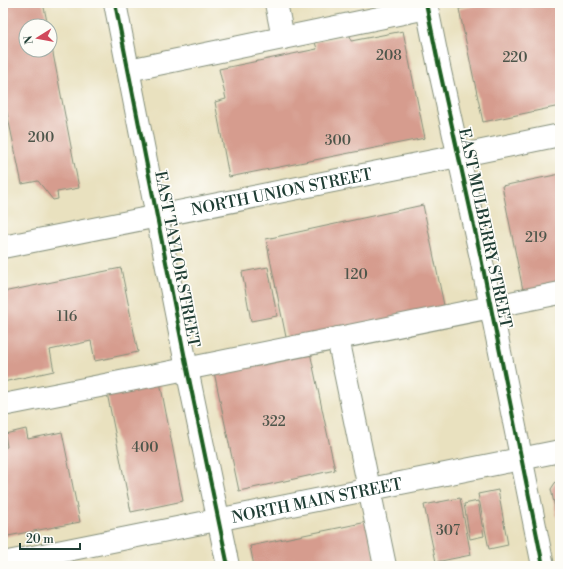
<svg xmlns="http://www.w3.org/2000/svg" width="563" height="569" font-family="'Libre Bodoni',serif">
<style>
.building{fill:#d69c8e}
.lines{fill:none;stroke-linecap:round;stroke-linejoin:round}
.minor-casing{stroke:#848f7a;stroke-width:24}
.minor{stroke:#fff;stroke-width:22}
.cycleway-casing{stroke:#fdfcf7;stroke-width:6}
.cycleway{stroke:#1b5e20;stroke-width:4}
.labels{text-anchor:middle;stroke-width:3.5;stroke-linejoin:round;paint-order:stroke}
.number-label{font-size:14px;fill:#4d554a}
.street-label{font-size:16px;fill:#1f3d34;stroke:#fdfcf7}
</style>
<rect width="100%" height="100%" fill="#fdfcf7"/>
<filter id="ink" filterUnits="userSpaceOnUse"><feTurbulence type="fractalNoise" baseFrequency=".025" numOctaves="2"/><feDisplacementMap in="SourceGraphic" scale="8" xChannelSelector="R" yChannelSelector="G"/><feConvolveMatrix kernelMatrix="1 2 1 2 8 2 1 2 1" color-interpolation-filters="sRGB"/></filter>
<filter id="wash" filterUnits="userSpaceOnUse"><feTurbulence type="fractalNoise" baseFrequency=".012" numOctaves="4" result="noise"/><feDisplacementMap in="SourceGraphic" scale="16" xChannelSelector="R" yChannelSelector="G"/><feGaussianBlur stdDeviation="0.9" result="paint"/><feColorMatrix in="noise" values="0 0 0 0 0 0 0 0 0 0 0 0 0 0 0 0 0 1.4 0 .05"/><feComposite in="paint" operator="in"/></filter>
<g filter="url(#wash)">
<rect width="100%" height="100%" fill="#e9e1bf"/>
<g id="blocks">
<g class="building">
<polygon points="3,3 43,3 48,26 26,26 26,50 50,50 50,43 51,43 79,188 57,192 58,199 53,200 38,181 22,184 3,94"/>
<polygon points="487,3 560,3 560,106 483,122 459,9"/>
<polygon points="403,31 425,138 229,177 215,102 226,99 219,69 317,49 315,42 350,35 351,41"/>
<polygon points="560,174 560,288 524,295 502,186"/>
<polygon points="423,205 445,310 287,342 266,239"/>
<polygon points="268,267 277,316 251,321 242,272"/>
<polygon points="121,268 138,352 95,361 91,341 50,350 54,371 3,382 3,292"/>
<polygon points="310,352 335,470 239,491 214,372"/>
<polygon points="160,382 183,501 131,512 107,393"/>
<polygon points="26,429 28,439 62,432 80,522 3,537 3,448 7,447 5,434"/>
<polygon points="560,479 560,527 559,527 551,489 557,480"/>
<polygon points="498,490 508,545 489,549 478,494"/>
<polygon points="460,498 471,555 436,562 424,505"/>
<polygon points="478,501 484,536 470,539 464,504"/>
<polygon points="367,522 376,566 254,566 250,546"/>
</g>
</g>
</g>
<g filter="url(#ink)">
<use href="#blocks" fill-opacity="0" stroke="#848f7a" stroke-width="1"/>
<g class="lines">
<g class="minor-casing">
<g id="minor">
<polyline points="115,3 187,369 228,566"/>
<polyline points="276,3 283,38"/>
<polyline points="426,3 439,67 481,258 543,566"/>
<polyline points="129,70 427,8"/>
<path id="s1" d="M3 247 458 156 560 135"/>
<polyline points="338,338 385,566"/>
<polyline points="3,405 166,373 560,293"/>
<path id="s2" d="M3 563 560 451"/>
</g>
</g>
<use href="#minor" class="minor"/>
<g class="cycleway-casing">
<g id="cycleway">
<polyline points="115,3 187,369 228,566"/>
<polyline points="426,3 439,67 481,258 543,566"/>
</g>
</g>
<use href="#cycleway" class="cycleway"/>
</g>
</g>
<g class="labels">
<g class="number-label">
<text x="389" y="60">208</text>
<text x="515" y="62">220</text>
<text x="41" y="142">200</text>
<text x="338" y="145">300</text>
<text x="536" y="242">219</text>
<text x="356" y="279">120</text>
<text x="67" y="321">116</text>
<text x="274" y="426">322</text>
<text x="145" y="452">400</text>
<text x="448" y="535">307</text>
</g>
<g class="street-label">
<text dy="6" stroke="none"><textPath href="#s1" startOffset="284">NORTH UNION STREET</textPath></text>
<text transform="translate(486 228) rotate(78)" y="6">EAST MULBERRY STREET</text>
<text transform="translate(178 259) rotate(79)" y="6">EAST TAYLOR STREET</text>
<text dy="6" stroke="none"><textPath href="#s2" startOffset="320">NORTH MAIN STREET</textPath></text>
</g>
</g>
<rect width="563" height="569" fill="none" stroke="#fdfcf7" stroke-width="16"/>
<g transform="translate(38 38) rotate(259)"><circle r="19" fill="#fdfcf7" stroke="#a4b0a9"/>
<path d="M0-3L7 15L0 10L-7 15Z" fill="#d1495b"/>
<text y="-6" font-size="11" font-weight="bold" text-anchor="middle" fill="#1f3d34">N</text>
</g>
<path d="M20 543v6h60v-6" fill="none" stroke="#1f3d34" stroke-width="2"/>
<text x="26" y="543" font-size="12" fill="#1f3d34" stroke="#fdfcf7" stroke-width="3" paint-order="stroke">20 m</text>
</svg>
